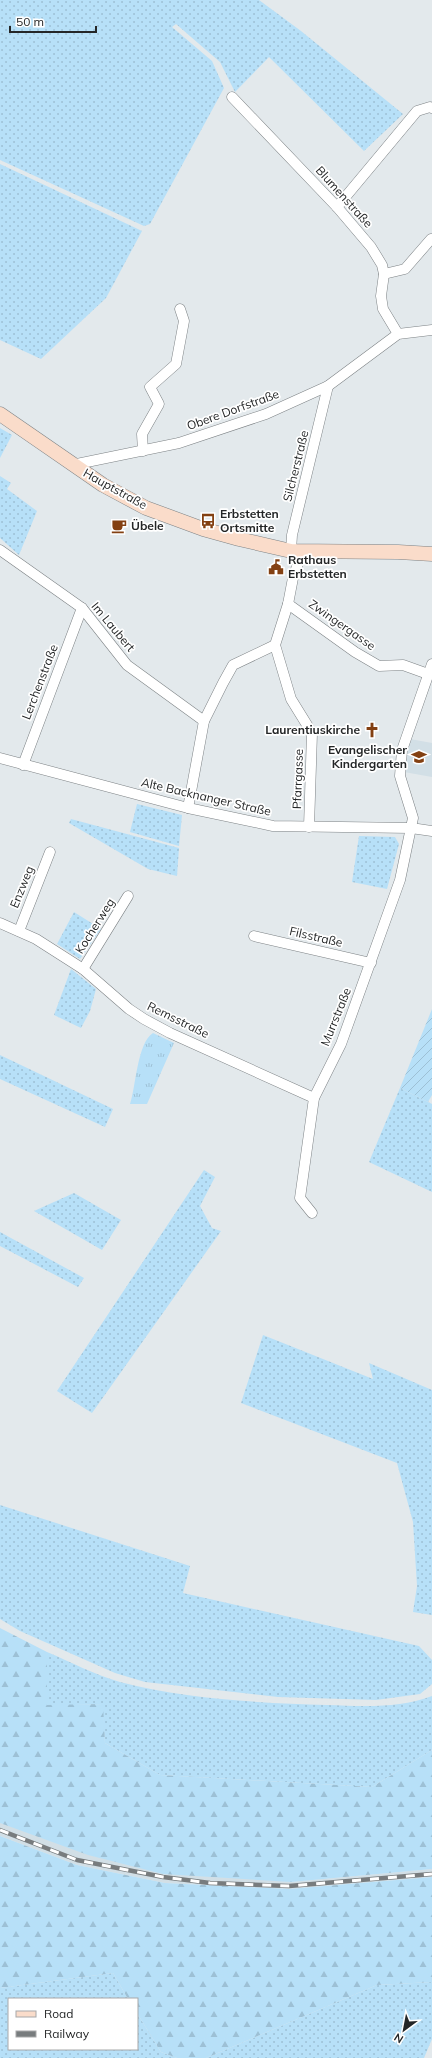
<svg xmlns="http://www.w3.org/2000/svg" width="432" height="2058" font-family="Mulish,sans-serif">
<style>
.built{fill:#d2dfe6}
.grass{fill:url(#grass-dots)}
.forest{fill:url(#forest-firs)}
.park{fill:url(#park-tufts)}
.garden{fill:url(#garden-furrows)}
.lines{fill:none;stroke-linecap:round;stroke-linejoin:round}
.street-casing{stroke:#7d8285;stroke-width:11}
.secondary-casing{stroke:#7d8285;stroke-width:15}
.street{stroke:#fff;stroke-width:10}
.secondary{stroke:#fadcca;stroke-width:14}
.rail-casing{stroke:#787c7e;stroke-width:4.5}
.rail{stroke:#fff;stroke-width:3;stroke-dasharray:9;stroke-linecap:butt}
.labels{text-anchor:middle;stroke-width:3.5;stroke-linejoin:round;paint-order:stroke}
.street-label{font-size:12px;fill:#242627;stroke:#fff}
.poi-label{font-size:12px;font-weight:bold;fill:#242627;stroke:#fff;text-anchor:start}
</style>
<defs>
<pattern id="grass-dots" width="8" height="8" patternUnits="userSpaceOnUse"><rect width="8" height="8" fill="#b7e0f8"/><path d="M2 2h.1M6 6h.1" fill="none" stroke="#9dc0d5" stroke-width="1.8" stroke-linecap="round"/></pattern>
<pattern id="forest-firs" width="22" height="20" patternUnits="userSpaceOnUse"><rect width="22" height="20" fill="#b7e0f8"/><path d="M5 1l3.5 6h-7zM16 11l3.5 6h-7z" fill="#9dc0d5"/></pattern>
<pattern id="park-tufts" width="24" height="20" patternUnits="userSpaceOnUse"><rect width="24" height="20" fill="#b7e0f8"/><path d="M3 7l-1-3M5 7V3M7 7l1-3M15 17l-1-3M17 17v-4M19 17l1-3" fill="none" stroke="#9dc0d5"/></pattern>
<pattern id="garden-furrows" width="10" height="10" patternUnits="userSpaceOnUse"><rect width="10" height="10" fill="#b7e0f8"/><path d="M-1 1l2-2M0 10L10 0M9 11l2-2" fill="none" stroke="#9dc0d5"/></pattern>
</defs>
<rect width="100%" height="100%" fill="#e3e9ec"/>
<g class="built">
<polygon points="410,739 432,743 432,777 404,772"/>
<polygon points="0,1823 291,1882 432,1869 432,1877 289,1889 165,1883 77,1865 0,1836"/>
</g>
<g class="grass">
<polygon points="0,0 259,0 301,31 403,114 364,151 269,57 235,92 220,62 176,24 172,27 212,61 224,88 150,224 144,226 0,160"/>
<polygon points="0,164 142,231 106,298 41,359 0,340"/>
<polygon points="0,428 12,435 0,458"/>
<polygon points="0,476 11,483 7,489 37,511 19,555 0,538"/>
<polygon points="137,804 182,815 179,846 130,832"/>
<polygon points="71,819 179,848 177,876 148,869 69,823"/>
<polygon points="359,836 395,837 399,844 387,889 352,882"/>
<polygon points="74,912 101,929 80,959 57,944"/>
<polygon points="71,969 96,989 90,1011 81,1028 54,1015"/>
<polygon points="0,1055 113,1109 105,1127 0,1079"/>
<polygon points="400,1088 432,1104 432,1192 369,1162"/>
<polygon points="204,1170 215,1177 200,1206 212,1228 221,1231 92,1413 57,1391"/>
<polygon points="74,1193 121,1220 102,1250 34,1211"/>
<polygon points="0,1232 84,1278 78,1287 0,1246"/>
<polygon points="263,1335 373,1379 369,1363 432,1390 432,1615 413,1612 417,1586 413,1522 397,1463 241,1403"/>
<polygon points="0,1505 190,1566 183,1593 419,1646 432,1660 432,1684 420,1694 376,1700 278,1697 145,1682 115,1673 20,1631 0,1619"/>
<path d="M47 1652C71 1662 95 1675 120 1682 186 1699 259 1703 327 1705 362 1706 398 1709 432 1696V1750L372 1787 160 1775 105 1743 102 1704 47 1706Z"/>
<polygon points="113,1973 128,1999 9,1999 9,2049 137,2049 137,2013 161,2052 177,2058 0,2058 0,1988"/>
<polygon points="432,1982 432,2039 424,2058 206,2058 377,1985"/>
</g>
<g class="forest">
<polygon points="0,1628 47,1652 47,1705 103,1704 105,1743 160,1775 372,1787 432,1750 432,1869 291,1882 163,1874 88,1855 0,1823"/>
<polygon points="0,1836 77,1865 165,1883 289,1889 432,1877 432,1982 377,1985 206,2058 177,2058 161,2052 137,2013 137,1999 128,1999 113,1973 0,1988"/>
</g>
<path class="park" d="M153 1033 174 1043 147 1104H130C136 1087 137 1043 153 1033Z"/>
<polygon class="garden" points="432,1009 432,1095 428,1102 400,1088"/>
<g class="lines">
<g class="street-casing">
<g id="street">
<polyline points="232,97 337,207 371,247 382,265 384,274 381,296 383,309 398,334"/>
<polyline points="337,207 417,111 430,107 432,108"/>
<polyline points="384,274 405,269 431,239"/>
<polyline points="143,451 142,434 159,404 150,387 176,364 184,321 180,309"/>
<polyline points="72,465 179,443 266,414 328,386 398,334 432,330"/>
<polyline points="0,550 82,608 127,665 204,721"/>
<polyline points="291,551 292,535 328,386"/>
<polyline points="302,552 293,578 288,604 275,645 291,699 312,733 309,827"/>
<polyline points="288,604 355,652 379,666 403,665 428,674"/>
<polyline points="0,758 188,808 273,826 411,828 432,831"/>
<polyline points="23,765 82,608"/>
<polyline points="188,808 204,721 223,683 233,665 275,645"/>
<polyline points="0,923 36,939 83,969 129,1009 144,1019 170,1033 314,1098"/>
<polyline points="19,931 50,852"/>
<polyline points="254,936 371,963"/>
<polyline points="83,969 128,896"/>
<polyline points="312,1213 300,1198 314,1098 341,1044 400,880 413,818 400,776 402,750 432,664"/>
</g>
</g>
<g class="secondary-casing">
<polyline id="secondary" points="0,414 103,485 146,508 203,529 239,539 291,551 398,552 432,554"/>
</g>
<use href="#street" class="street"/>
<use href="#secondary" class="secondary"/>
<g class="rail-casing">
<polyline id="rail" points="0,1830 77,1860 163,1877 210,1883 289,1886 432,1874"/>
</g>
<use href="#rail" class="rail"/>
</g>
<defs>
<g id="bus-bare" transform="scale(1.2)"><path d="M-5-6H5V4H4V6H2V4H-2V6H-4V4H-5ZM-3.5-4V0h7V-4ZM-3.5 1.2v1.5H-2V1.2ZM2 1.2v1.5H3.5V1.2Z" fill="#834012" stroke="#fff" stroke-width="2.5" paint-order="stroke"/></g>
<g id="cafe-bare" transform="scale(1.2)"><path d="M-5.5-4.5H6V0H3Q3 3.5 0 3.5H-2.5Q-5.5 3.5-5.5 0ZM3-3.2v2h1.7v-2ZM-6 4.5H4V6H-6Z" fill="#834012" stroke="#fff" stroke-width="2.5" paint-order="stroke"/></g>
<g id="civic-bare" transform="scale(1.2)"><path d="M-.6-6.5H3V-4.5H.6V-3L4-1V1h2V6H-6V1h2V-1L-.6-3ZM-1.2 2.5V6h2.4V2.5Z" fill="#834012" stroke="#fff" stroke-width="2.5" paint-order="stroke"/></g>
<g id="church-bare" transform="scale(1.2)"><path d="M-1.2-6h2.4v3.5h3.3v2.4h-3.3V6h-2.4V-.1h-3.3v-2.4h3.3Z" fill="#834012" stroke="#fff" stroke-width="2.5" paint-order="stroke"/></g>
<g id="school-bare" transform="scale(1.2)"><path d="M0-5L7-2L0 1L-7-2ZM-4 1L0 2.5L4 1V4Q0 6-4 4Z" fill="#834012" stroke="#fff" stroke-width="2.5" paint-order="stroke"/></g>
</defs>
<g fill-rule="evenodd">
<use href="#bus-bare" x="208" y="521"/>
<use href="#cafe-bare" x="119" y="526"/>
<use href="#civic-bare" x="276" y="567"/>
<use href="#church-bare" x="372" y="730"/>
<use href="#school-bare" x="419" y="757"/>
</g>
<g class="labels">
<g class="street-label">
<text transform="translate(344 197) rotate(48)" y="4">Blumenstraße</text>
<text transform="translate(233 410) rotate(-20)" y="4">Obere Dorfstraße</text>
<text transform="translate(296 466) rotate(-76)" y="4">Silcherstraße</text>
<text transform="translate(115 489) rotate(29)" y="4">Hauptstraße</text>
<text transform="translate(342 625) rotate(35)" y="4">Zwingergasse</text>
<text transform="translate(113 627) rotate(50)" y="4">Im Laubert</text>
<text transform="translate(40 682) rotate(-69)" y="4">Lerchenstraße</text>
<text transform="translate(298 779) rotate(-88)" y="4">Pfarrgasse</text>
<text transform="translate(206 797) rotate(13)" y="4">Alte Backnanger Straße</text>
<text transform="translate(22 887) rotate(-68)" y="4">Enzweg</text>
<text transform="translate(95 926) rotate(-58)" y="4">Kocherweg</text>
<text transform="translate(316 937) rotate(13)" y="4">Filsstraße</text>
<text transform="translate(336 1017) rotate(-68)" y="4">Murrstraße</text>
<text transform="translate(178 1020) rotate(26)" y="4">Remsstraße</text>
</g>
<g class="poi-label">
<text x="220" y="518">Erbstetten<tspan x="220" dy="14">Ortsmitte</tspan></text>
<text x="131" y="530">Übele</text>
<text x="288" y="564">Rathaus<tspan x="288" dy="14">Erbstetten</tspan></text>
<text x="360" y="734" text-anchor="end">Laurentiuskirche</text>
<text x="407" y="754" text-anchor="end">Evangelischer<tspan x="407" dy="14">Kindergarten</tspan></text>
</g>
</g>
<rect x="8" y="1998" width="130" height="52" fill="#ffffff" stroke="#a7a8a9"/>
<rect x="16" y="2011" width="20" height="6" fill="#fadcca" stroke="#a7a8a9"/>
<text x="44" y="2018" font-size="12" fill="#242627">Road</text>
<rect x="16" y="2031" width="20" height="6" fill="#787c7e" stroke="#a7a8a9"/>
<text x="44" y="2038" font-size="12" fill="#242627">Railway</text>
<g transform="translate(404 2030) rotate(212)" stroke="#ffffff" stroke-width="3" paint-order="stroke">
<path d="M0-3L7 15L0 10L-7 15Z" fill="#242627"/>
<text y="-6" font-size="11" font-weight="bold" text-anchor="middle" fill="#242627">N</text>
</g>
<path d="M10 26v6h86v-6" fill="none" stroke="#242627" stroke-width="2"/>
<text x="16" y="26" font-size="12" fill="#242627" stroke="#ffffff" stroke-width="3" paint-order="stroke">50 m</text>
</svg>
